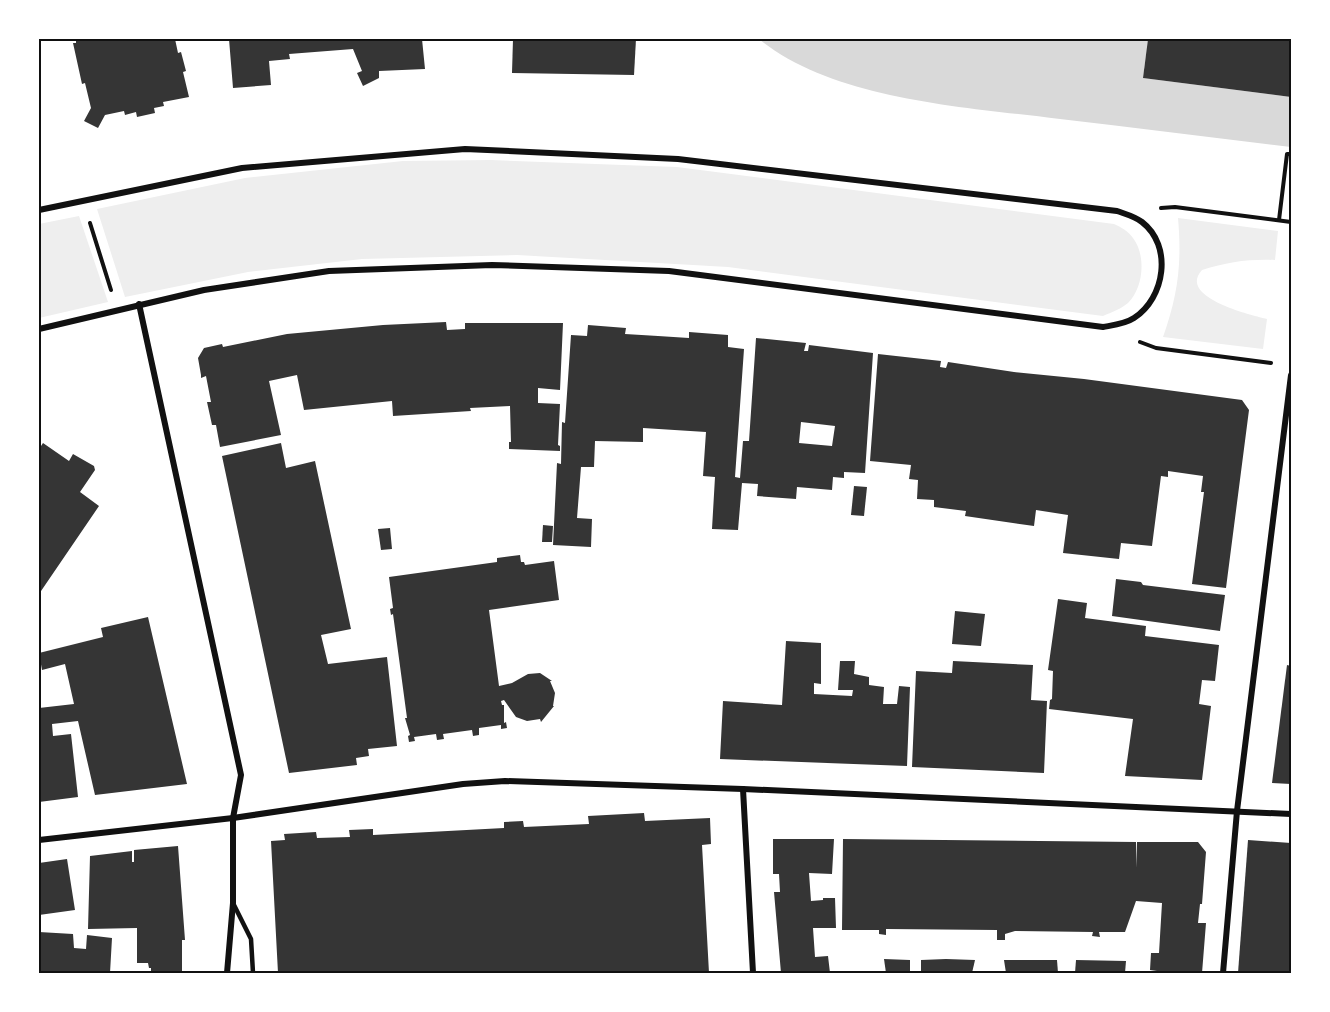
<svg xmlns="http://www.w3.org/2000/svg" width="1330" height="1012" font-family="'Golos Text',sans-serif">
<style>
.green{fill:#eee}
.water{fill:#d9d9d9}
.building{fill:#353535;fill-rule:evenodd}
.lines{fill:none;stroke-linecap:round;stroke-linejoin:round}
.path{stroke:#111;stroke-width:4}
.service{stroke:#111;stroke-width:4.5}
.minor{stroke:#111;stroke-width:6}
.neatline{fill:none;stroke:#111;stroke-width:2}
</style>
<rect width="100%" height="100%" fill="#fff"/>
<g class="green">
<path d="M491 160 677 167 1114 224C1121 227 1128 231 1133 238 1146 255 1144 287 1128 303 1121 309 1112 312 1103 316L728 267 517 255 362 259 248 272 125 297 97 209 245 178 403 161Z"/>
<polygon points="79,216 108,302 39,318 39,224"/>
<path d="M1178 218 1278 231 1275 260C1249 259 1227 262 1202 270 1177 297 1250 315 1267 319L1263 349 1163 337C1178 295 1182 263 1178 218Z"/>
</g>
<path class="water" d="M759 39H1148L1143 78 1291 97V147C1214 138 1137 128 1060 119 966 107 834 100 759 39Z"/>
<g class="building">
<polygon points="76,39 175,39 178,53 181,52 186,71 183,72 189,97 163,102 164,106 154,108 155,113 137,117 136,112 125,115 124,111 105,115 98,128 84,121 91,108 85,83 82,84 73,43 76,43"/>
<polygon points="229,39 422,39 425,69 379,71 379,78 363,86 357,73 362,71 353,49 289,54 290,59 269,61 271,85 233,88"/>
<polygon points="513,39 636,39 634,75 512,73"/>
<polygon points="1148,39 1291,39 1291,97 1143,78"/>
<polygon points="446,322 447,330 465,329 465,323 563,323 560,390 538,388 538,403 560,404 558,445 560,446 560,451 509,449 509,442 511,442 510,406 470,408 471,411 393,416 392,401 304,410 297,375 269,381 281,435 220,447 216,425 212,425 207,402 211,402 206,376 201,378 201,375 198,358 204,348 222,344 223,347 287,334 383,325"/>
<path d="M588 325 626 328 625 334 658 336 689 338V332L728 335V347L744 349 735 477 740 478 743 441H749L756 338 806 343 804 351H808L809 345 873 353 865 473 844 472V478L833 477 832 490 797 487 796 499 757 496 758 484 742 483 738 530 712 529 715 477 703 476 706 432 643 428V442L595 441 594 467H581L577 518 592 519 591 547 553 545 557 463 561 464 562 422 565 423 571 335 587 336ZM801 422 835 426 832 446 799 443Z"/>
<polygon points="878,354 941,361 940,367 946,368 948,362 1014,372 1084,379 1242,400 1249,410 1226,588 1192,584 1204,492 1201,492 1203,476 1168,471 1168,477 1161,476 1152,546 1121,543 1119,559 1063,553 1068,515 1036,510 1034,526 965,516 966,511 934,507 934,500 917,499 918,480 909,479 911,465 870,461"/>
<polygon points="43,443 69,461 73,454 94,466 95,470 80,492 99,506 39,594 39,449"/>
<polygon points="281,443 286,468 315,461 351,629 321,635 328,664 387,657 397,746 368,749 369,756 356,758 357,765 289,773 222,456"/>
<polygon points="854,486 867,487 864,516 851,515"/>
<polygon points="543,525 553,526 552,542 542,542"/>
<polygon points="390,528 392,549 381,550 378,529"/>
<polygon points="520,555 521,562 524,562 525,565 554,561 559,600 489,610 499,686 512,683 528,674 540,673 552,681 550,681 555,693 553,706 554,706 541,722 540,719 527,721 516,717 504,700 501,701 502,705 504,705 504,723 506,722 507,728 501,729 501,725 479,728 479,735 473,736 472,730 443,734 444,739 437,740 436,734 414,737 415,741 409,742 408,736 410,735 405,718 407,718 393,614 391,615 390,609 393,608 389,577 497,562 497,558"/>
<polygon points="1116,579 1141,582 1143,585 1225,595 1220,631 1112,616"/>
<polygon points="1058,599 1087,603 1085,618 1146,626 1145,636 1219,645 1215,681 1202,680 1199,704 1211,706 1202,780 1125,776 1133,719 1049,709 1050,700 1052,699 1053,671 1048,670"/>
<polygon points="955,611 985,614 981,646 952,644"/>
<polygon points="148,617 187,784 95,795 78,721 52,724 53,736 71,734 78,797 39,802 39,708 74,704 65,664 42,670 39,653 103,637 101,628"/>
<polygon points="786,641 821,643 821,684 814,683 814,694 852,696 853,690 838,690 840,661 855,661 854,674 869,677 869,685 884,687 883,704 897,704 899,686 910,687 907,766 720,759 723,701 782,705"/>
<polygon points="953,661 1033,665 1031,700 1047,701 1044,773 912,767 916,671 952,673"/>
<polygon points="1287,665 1291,666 1291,784 1272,783"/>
<polygon points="644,813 645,821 710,818 711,844 702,845 709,973 278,973 271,841 285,840 284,834 316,832 317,838 350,837 349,830 373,829 373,835 504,828 504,822 523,821 524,827 589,824 588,816"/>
<polygon points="773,839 834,839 832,874 809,873 811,901 823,900 823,898 835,898 836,928 813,928 815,957 828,956 830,973 781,973 774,892 780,892 779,874 773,874"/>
<polygon points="843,839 1136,842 1137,868 1137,842 1198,842 1206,852 1202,904 1200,904 1198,923 1206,923 1202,973 1157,973 1157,971 1150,970 1151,953 1159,953 1162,903 1136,901 1125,932 1099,932 1100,937 1092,936 1093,932 1015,931 1005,934 1005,940 997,940 997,930 886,929 886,935 879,934 879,930 842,930"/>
<polygon points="1248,840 1291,843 1291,973 1238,973"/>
<polygon points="178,846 185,940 182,940 182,973 151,973 151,968 149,968 148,963 137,963 137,928 88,929 90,856 132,851 132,862 134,862 134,850"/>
<polygon points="67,859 75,910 39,915 39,863"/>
<polygon points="39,932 73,934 74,948 86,949 87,935 112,938 110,973 39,973"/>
<polygon points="884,959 910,960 910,973 886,973"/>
<polygon points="921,960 946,959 975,960 972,973 921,973"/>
<polygon points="1004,960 1057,960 1058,973 1006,973"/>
<polygon points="1076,960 1126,961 1125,973 1075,973"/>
</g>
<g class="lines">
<g class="path">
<polyline points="1161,208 1175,207 1291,222"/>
<polyline points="1279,220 1287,154 1291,154"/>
<polyline points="90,223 111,290"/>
<polyline points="1140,342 1156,348 1271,363"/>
</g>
<polyline class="service" points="234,905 251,939 253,973"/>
<g class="minor">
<path d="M39 210 242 168 465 149 678 159 1117 211C1125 214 1134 216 1142 222 1173 246 1165 298 1134 318 1125 324 1114 325 1103 327L669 271 492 265 329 271 204 290 39 329"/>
<polyline points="139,304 241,775 233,818 233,903 227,973"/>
<polyline points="743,789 753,973"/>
<polyline points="39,840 233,818 463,784 505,781 743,789 1291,814"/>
<polyline points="1223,973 1237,811 1291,375"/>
</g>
</g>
<rect width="1330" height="1012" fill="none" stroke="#ffffff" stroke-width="81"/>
<rect x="40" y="40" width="1250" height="932" class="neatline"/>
</svg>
